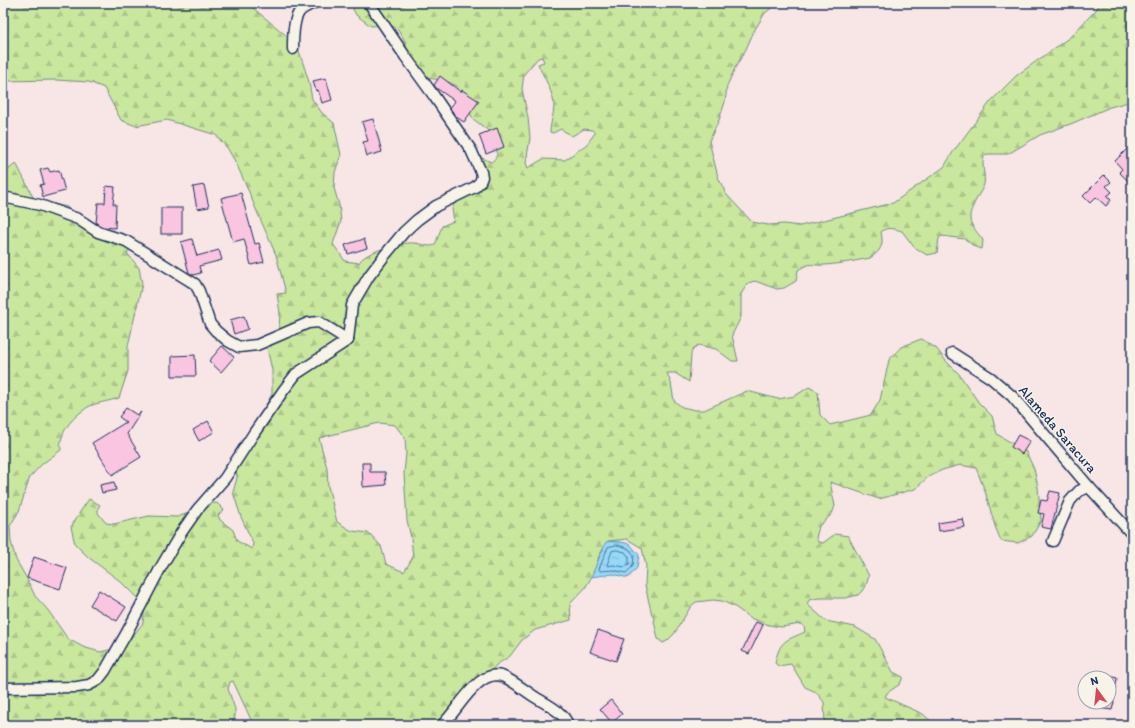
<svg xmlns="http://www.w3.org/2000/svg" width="1135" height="728" font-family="Itim,sans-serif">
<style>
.forest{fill:url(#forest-firs);stroke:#728b7e;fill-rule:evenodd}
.water{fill:url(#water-ripples);stroke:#6495ba}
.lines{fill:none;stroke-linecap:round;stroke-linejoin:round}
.shore{stroke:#4c739b;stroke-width:1}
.building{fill:#fac5e0;stroke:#1b2f5e}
.street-casing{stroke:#1b2f5e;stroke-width:13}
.street{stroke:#f7f3e8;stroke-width:10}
.labels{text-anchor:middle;stroke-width:3;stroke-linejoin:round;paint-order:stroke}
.street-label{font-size:14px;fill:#1b2f5e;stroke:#f7f3e8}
</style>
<defs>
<pattern id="forest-firs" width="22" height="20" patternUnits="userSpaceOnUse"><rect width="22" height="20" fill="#cae79e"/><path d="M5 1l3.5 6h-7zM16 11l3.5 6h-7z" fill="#adc68a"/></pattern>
<pattern id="water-ripples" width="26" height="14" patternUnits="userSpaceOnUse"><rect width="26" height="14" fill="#95d9f7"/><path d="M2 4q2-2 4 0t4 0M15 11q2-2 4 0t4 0" fill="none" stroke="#80bbd6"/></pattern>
</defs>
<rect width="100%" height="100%" fill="#f8e5e6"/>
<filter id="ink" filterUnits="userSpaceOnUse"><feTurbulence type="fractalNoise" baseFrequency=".025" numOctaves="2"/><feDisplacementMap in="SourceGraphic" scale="8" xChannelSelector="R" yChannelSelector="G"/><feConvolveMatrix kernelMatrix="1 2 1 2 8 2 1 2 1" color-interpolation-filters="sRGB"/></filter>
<g filter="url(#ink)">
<path class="forest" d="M3 3H247L288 37 299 51 309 82 312 99 322 113 334 123 341 155 335 172 334 188 339 205 341 221 333 244 345 261 359 263C363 252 402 242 413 243 421 243 428 248 435 245L442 226 454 221 452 209 454 204 474 189 483 180 480 157 491 162C501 156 496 146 495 136L472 118 466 101 457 86 446 81 423 77 410 64 405 41 398 29 390 25 371 26 356 15 353 9 356 5 360 3H778L765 13 754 31 746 49 735 68 727 86 725 102 719 120 709 141 718 177 726 194 752 222 768 225 784 224 800 226 893 203 944 167 953 152 991 101 1016 76 1070 37 1095 11 1101 3H1132V103L1128 102 1110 107 1073 123 1040 135 1008 154H988L984 156C981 166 986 176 984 184 983 188 980 192 978 196 966 219 967 220 983 240L982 249 975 247 965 239 942 236 939 238 937 253 927 255 914 247 902 231C895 229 886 226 881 232 884 245 881 251 870 258 855 261 840 264 825 265 811 266 812 261 798 270L796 281 784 288 777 289 755 281 748 283 741 294V317L732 335 738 361H732L716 349 698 345 693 349 691 354 689 382 675 373H667L671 383 674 401 682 407 695 410H704L747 391 778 399 795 396 809 387 818 392 820 415 830 425 871 415 880 400 889 360 901 347 921 339 936 348 946 361 959 374 979 403 992 416 997 434 1026 452 1034 469 1038 487 1041 521 1032 536 1018 543 1001 541 995 526 985 491 976 468 960 465 942 470 928 477 915 489 879 499 830 482 835 506 832 514 819 526 816 538 818 542 823 543 835 534 848 536 869 576 865 588 858 595 845 598H819L809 600 807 604 826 621 855 627 875 639 893 672 903 677 900 684 887 693 885 697 923 714 935 725 825 724 824 702 816 692 805 687 791 664 778 666 775 663C780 640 785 641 805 632L804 626 801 624 781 627 769 625 750 618 735 607 722 601 713 600 696 602 691 606 674 634 667 641 663 643 658 639 654 621 655 620 652 615 645 585 646 566 642 548 627 539 608 541 599 556 594 573 585 588 570 604 571 620 535 630 522 640 510 656 496 665 489 674 458 707 454 725H254L253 724 233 681 230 682 228 689 235 709V717L231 725H3V174L14 165 16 163 34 199 67 207 93 236 133 246 127 253 139 268 142 284 128 346V371L119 398C110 401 95 403 88 407 74 416 58 432 61 450L42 464 30 477 19 511 10 526 11 542 16 560 27 579 35 596 47 609 68 639 83 647 100 652 118 648 131 638 143 623 145 606 120 581 88 557 75 544 71 527 80 512 89 499 100 505 98 508V513L106 523 114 524 149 516 177 517 192 512 205 504 217 503 224 510 218 515 220 520 233 530 237 541 252 549 253 543 241 517 233 492 237 478 236 467 245 444 272 394V370L267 348 279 329 280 313 277 294 286 293 276 255 255 207 249 192 236 163 228 149 216 135 167 120 136 126 121 120 104 88 89 82 56 80 3 81ZM542 57 544 62 538 64C543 76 554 93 554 106 554 115 550 123 550 132L553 133 561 129 572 136 584 129 592 130 595 133 587 144 565 160 543 159 528 168 526 163 530 138 528 118 522 89 524 74 538 58ZM379 423 395 425 405 438 406 454 404 473 407 520 411 538 413 557 404 572 386 564 381 546 369 533 352 531 337 522 328 486 327 468 319 438Z"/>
<polygon class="water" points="617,541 630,544 639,555 637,568 628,578 613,574 591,577 606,542"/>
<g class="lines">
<g class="shore">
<polygon points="617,545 628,548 634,555 633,566 626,573 613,570 600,571 599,569 608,547"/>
<polygon points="617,550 625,552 629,557 629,564 625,567 613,565 608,566 607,565 612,551"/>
</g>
</g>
<g class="building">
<polygon points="440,76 461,92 462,90 479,101 464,122 456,117 450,108 455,101 436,88 434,85"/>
<polygon points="326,78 332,100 322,103 318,90 316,91 313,81"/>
<polygon points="373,119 382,152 367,156 363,142 368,141 362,122"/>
<polygon points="497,128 504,147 486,154 479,135"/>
<polygon points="1132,144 1132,177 1128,181 1119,172 1122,169 1115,161"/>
<polygon points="48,168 50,172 59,170 65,191 43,197 40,185 44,184 40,170"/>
<polygon points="1104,175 1111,182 1106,186 1112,192 1107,196 1111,200 1106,206 1096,197 1090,203 1083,196"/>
<polygon points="204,185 209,207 197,209 193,187"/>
<polygon points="106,186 115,187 113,204 116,204 115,228 103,227 96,223 98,203 105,203"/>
<polygon points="241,193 255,244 259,243 264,262 251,265 244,239 233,242 221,198"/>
<rect x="161" y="208" width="21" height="26"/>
<polygon points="192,239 197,256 219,250 222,260 199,266 201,273 193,275 189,273 181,242"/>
<polygon points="364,239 367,248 348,254 345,245"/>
<polygon points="244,316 248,329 234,334 230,320"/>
<polygon points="222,346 234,357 221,372 209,361"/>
<polygon points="195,355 196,376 172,376 172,356"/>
<polygon points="126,408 137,415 141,412 127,434 141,457 112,475 92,443 126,422 119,417"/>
<polygon points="208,421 214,432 199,441 193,430"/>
<polygon points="1018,435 1030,441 1022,454 1011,447"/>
<polygon points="362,463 370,463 370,472 385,472 386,485 363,487"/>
<polygon points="114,482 116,490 102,493 100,485"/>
<polygon points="1050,491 1060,493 1051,529 1041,527 1044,514 1038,513 1041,500 1047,501"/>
<polygon points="963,519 965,527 939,531 938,523"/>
<polygon points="34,557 67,568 60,589 27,578"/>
<polygon points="99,590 126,607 117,621 90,605"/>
<polygon points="756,622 763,625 749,654 742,651"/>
<polygon points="598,630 624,639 616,661 590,652"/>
<polygon points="1109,676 1117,678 1114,701 1109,701"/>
<polygon points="611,700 622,714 612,723 600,709"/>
<polygon points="1090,702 1114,702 1112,710 1089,707"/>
</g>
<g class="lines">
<g class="street-casing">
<g id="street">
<path d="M293 49C293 38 293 19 300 11 304 7 309 5 314 3"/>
<polyline points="3,197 40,205 78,219 98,232 126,241 195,284 199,291 210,324 216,331 228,341 239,347 257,345 308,323 319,322 348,340"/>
<polyline points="348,340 352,305 369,276 385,255 404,232 417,220 436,206 475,187 480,182 482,177 481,172 471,150 434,96 405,56 369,3"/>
<polyline points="952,353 991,378 1012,396 1089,487 1132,534"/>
<polyline points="1053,541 1070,501 1079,491 1089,487"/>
<polyline points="3,688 77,687 89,685 98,680 105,671 126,634 161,567 181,533 197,510 225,478 254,433 283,391 296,374 348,340"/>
<path d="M442 725C458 711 479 666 504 677 513 681 527 692 535 697 546 704 564 712 568 725"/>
</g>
</g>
<use href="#street" class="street"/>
</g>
</g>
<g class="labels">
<g class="street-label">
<text transform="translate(1058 429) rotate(49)" y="5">Alameda Saracura</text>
</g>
</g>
<rect width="1135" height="728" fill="none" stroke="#f7f3e8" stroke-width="16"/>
<rect x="8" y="8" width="1119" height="712" fill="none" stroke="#1b2f5e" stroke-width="1.5" filter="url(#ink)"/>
<g transform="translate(1097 690) rotate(345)"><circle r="19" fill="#f7f3e8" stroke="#9fa5b1"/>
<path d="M0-3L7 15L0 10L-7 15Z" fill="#d1495b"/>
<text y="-6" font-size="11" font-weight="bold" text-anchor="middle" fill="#1b2f5e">N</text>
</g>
</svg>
